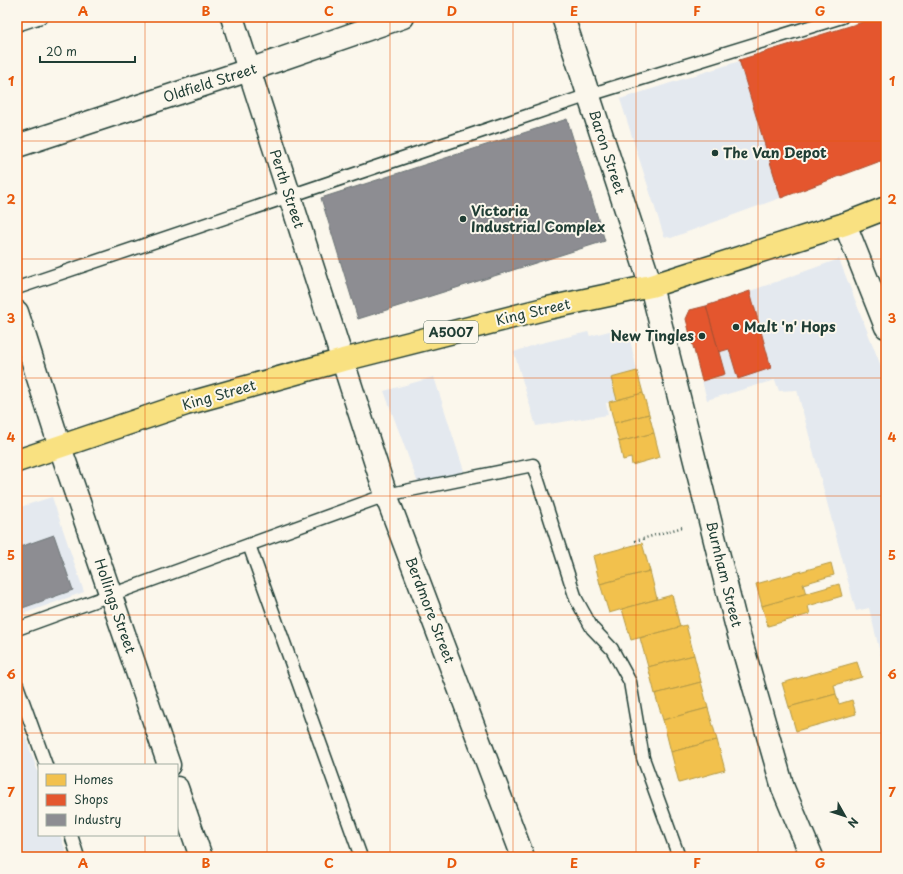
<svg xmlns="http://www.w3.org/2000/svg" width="903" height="874" font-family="'Playpen Sans',sans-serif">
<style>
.built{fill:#e4e9ef}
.homes{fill:#f2c14e;stroke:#b39946}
.shops{fill:#e4572e;stroke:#a94f30}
.industry{fill:#8d8d92;stroke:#6c7576}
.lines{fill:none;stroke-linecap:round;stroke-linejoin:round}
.service-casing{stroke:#1f3d34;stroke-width:15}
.minor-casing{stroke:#1f3d34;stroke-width:25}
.primary-casing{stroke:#1f3d34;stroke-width:25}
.path{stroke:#1f3d34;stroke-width:2.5;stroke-dasharray:1 3;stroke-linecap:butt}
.service{stroke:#fbf7ec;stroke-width:12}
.minor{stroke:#fbf7ec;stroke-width:22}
.primary{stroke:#f9e181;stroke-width:22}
.grid{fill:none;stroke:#e8590c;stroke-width:1;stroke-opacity:0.55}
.poi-dot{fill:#1f3d34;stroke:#fbf7ec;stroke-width:1.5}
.labels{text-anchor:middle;stroke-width:4;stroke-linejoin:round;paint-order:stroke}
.shield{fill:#fbf7ec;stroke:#61756b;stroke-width:1}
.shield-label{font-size:13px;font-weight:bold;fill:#1f3d34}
.street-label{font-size:14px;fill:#1f3d34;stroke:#fbf7ec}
.poi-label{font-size:14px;font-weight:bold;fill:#1f3d34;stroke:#fbf7ec;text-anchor:start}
.neatline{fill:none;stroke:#e8590c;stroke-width:1.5}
.grid-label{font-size:13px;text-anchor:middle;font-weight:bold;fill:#e8590c}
</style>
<rect width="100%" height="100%" fill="#fbf7ec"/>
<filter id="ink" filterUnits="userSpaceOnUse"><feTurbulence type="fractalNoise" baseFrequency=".025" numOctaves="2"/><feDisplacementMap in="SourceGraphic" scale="8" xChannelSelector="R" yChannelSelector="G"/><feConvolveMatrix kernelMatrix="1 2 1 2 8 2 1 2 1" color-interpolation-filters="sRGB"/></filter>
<g filter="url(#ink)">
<g class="built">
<polygon points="879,17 886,17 886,159 671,238 664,236 620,99"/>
<polygon points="839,259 886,379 886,677 869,608 856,611 797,390 779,391 775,380 707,400 686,319 690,310 756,289"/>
<polygon points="617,329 629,335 637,371 611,378 617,400 606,403 608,415 536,426 514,352 537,344 588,332 590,336"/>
<polygon points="434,377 464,471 419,486 384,391"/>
<polygon points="52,497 84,592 17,616 17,508"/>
<polygon points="17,713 39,775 39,835 60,835 68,857 17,857"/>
</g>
<g class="homes">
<polygon points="637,371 643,393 617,400 611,378"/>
<polygon points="643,393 649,414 614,423 609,402"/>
<polygon points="649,414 654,433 619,442 614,423"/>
<polygon points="654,433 660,457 632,465 631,458 623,460 619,442"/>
<polygon points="642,543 650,571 600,584 593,556"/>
<polygon points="831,563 834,575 803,584 806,594 762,606 756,584"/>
<polygon points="650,571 657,599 609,613 600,584"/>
<polygon points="839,584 842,596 808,606 810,614 768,626 762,606"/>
<polygon points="672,595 680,627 631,640 622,609"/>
<polygon points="686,625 694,655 648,667 640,638"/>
<polygon points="694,655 701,682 655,694 648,667"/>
<polygon points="857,662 862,677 834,685 836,694 789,707 782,683"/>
<polygon points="701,682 708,708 663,720 655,694"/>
<polygon points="836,694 839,704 852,700 856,714 796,731 789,707"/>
<polygon points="708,708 717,740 671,752 663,720"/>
<polygon points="717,740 725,770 679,783 671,752"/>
</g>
<g class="shops">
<polygon points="879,17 886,17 886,159 781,198 739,60"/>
<polygon points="750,291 771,368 738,379 729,349 719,352 706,306"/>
<polygon points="706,306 725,374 702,381 686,319 690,310"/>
</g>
<g class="industry">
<polygon points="567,119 605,241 358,319 321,198"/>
<polygon points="54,535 73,590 17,610 17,548"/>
</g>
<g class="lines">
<g class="service-casing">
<g id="service">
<polyline points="17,25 41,17"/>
<polyline points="17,288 589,95 842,17"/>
<polyline points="249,545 361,857"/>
<polyline points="17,629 386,495 533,465 576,599 592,628 612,649 630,682 643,758 679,857"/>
<polyline points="17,685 46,765"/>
<polyline points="71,835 78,857"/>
</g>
</g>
<g class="minor-casing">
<g id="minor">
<polyline points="232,17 386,495 523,857"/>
<polyline points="563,17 651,286 736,624 783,788 812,857"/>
<polyline points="17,146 249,70 403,17"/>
<polyline points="845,224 886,327"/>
<polyline points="17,312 60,447 169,765"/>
<polyline points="177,788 201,857"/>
</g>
</g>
<g class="primary-casing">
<polyline id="primary" points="17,461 186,404 343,360 548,308 651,286 845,224 886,208"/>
</g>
<polyline class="path" points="635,541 683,527"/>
<use href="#service" class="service"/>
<use href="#minor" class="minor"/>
<use href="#primary" class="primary"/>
</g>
</g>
<path class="grid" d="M145 17V765M267 17V857M390 17V857M513 17V857M636 17V857M758 17V857M17 141H886M17 259H886M17 378H886M17 496H886M17 615H886M17 733H886M145 835V857"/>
<g class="poi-dot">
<circle cx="715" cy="153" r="4"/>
<circle cx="463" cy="219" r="4"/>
<circle cx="736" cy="327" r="4"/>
<circle cx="702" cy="336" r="4"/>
</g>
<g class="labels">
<rect class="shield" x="424" y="321" width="54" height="22" rx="3"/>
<g class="shield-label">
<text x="451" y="337">A5007</text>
</g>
<g class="street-label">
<text transform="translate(210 83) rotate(-18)" y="5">Oldfield Street</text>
<text transform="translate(607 152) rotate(72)" y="5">Baron Street</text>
<text transform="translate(287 189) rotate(72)" y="5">Perth Street</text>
<text transform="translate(533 312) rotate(-13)" y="5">King Street</text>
<text transform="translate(219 395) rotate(-16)" y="5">King Street</text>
<text transform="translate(724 574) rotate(76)" y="5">Burnham Street</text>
<text transform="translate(115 606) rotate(71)" y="5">Hollings Street</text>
<text transform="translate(430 610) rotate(69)" y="5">Berdmore Street</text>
</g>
<g class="poi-label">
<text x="723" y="158">The Van Depot</text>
<text x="471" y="216">Victoria<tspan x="471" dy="16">Industrial Complex</tspan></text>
<text x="744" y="332">Malt 'n' Hops</text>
<text x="694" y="341" text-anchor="end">New Tingles</text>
</g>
</g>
<rect width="903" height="874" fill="none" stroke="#fbf7ec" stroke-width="44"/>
<rect x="38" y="764" width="140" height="72" fill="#fbf7ec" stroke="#a3ada2"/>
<rect x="46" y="774" width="20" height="12" fill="#f2c14e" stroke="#a3ada2"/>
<text x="74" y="784" font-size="12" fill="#1f3d34">Homes</text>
<rect x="46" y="794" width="20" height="12" fill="#e4572e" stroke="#a3ada2"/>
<text x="74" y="804" font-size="12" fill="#1f3d34">Shops</text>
<rect x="46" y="814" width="20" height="12" fill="#8d8d92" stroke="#a3ada2"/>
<text x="74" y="824" font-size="12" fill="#1f3d34">Industry</text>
<g transform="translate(845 816) rotate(129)" stroke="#fbf7ec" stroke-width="3" paint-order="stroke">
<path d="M0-3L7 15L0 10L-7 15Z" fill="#1f3d34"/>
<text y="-6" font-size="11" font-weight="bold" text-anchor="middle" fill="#1f3d34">N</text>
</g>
<path d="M40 56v6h95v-6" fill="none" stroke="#1f3d34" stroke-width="2"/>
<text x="46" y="56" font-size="12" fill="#1f3d34" stroke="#fbf7ec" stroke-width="3" paint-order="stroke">20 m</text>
<rect x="22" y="22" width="859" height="830" class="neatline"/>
<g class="grid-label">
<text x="83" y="16">A</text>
<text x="206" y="16">B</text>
<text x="329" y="16">C</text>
<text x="452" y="16">D</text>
<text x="574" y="16">E</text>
<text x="697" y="16">F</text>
<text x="820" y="16">G</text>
<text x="11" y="86">1</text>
<text x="892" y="86">1</text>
<text x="11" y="204">2</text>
<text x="892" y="204">2</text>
<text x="11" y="323">3</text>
<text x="892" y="323">3</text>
<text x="11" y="442">4</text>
<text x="892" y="442">4</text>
<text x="11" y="560">5</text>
<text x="892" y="560">5</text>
<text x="11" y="679">6</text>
<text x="892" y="679">6</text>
<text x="11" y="797">7</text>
<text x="892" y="797">7</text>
<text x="83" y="868">A</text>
<text x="206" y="868">B</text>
<text x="329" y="868">C</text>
<text x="452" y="868">D</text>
<text x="574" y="868">E</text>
<text x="697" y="868">F</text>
<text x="820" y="868">G</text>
</g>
</svg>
